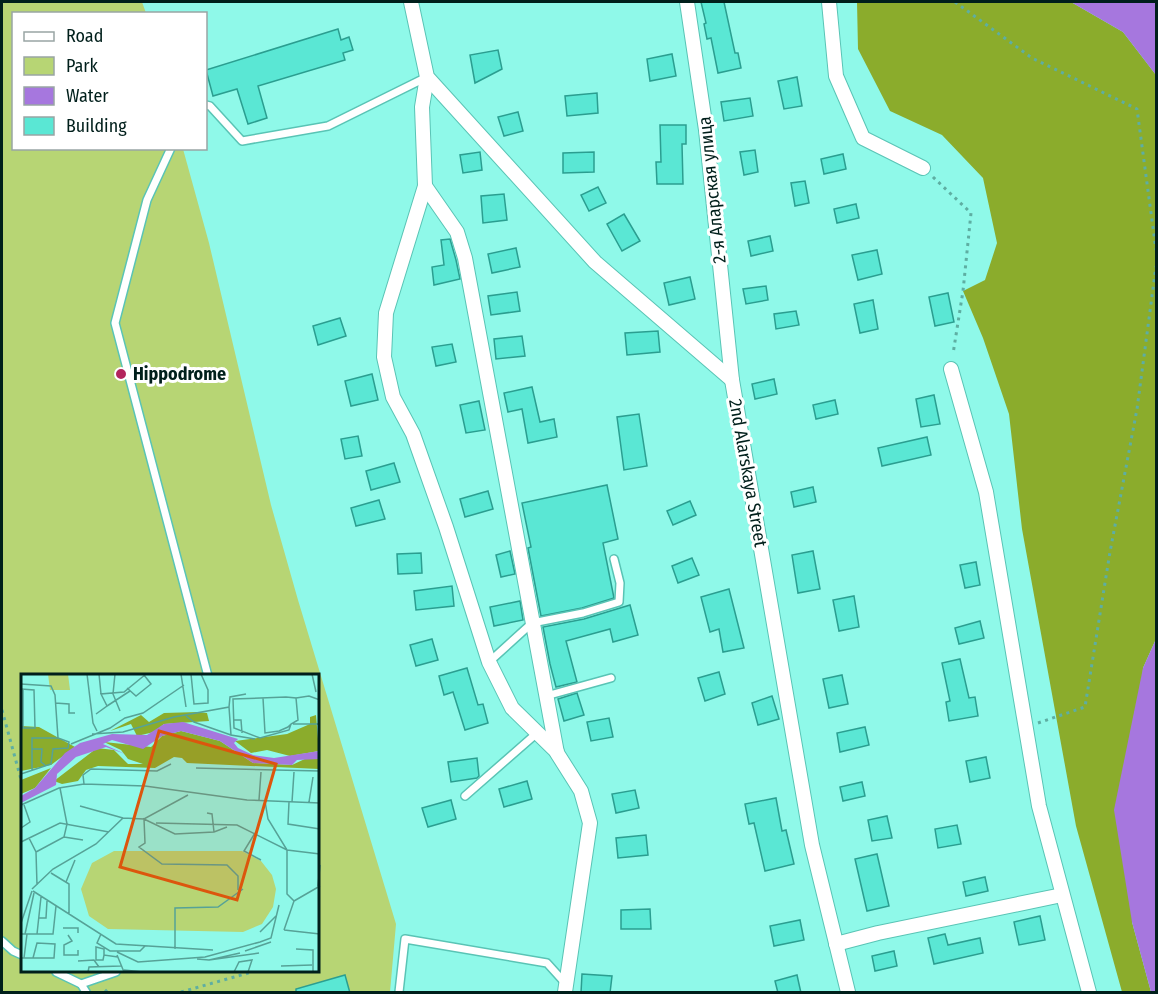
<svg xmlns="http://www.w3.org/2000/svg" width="1158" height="994" font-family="'Fira Sans Condensed',sans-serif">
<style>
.green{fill:#b7d574;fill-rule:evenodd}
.forest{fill:#8bac2c}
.water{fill:#a677de}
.building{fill:#5ae7d4;stroke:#2b9e90;stroke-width:1.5}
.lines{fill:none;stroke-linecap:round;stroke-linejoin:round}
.lane-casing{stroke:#59c4b5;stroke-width:10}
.street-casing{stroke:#59c4b5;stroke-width:16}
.path{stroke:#5eaea2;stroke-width:3;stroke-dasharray:3 4.5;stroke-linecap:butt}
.lane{stroke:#fff;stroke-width:7}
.street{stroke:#fff;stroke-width:14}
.poi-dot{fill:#b2255c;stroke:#fff;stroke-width:2}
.labels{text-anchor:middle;stroke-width:6;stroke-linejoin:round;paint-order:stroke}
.street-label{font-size:18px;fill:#001f1b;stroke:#fff}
.poi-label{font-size:18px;font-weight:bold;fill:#001f1b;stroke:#fff;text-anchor:start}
.inset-road{fill:none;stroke:#56a297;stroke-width:1.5}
.view{fill:#dc560d;fill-opacity:0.15;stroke:#dc560d;stroke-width:3}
.inset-edge{fill:none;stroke:#001f1b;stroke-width:3}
</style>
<rect width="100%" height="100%" fill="#8ff9e9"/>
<path class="green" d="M2 2H142L146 13 14 14V148L183 149 209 243 271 505 298 600 396 924 390 992H2ZM22 676H318V972H22Z"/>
<polygon class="forest" points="857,2 1071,2 1123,32 1156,75 1156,639 1143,668 1132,922 1151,992 1122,992 1076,826 1022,529 1009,414 983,338 963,291 985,280 997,243 983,178 942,135 890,111 858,49"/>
<g class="water">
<polygon points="1071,2 1156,2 1156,75 1123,32"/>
<polygon points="1156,639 1156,992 1151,992 1132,922 1114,810 1143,668"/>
</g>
<g class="building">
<polygon points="701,2 724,2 735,53 738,53 741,68 718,73 711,38 707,39 704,24 706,23"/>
<polygon points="338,29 341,40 349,37 353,50 343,53 345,60 258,86 267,118 248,124 237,89 213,96 206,70"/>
<polygon points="498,50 502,69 475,83 470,55"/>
<polygon points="672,54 676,76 650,81 647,59"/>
<polygon points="797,77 802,106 784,109 778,81"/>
<polygon points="597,93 598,113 567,116 565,96"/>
<polygon points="750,98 753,116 724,121 721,102"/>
<polygon points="518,112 523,131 504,136 498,117"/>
<polygon points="660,125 686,125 686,144 682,144 683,184 657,184 656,162 661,162"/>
<polygon points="755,150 758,172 744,175 740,152"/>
<polygon points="480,152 482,170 463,173 460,155"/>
<polygon points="594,152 594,172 563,173 563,153"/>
<polygon points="843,154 846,169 824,174 821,159"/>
<polygon points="805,181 809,203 795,206 791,183"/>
<polygon points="598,187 606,203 589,211 581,195"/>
<polygon points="504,194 507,220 483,223 481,196"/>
<polygon points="856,204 859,218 837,223 834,209"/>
<polygon points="624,214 640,241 622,251 607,224"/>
<polygon points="770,236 773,251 751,256 748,241"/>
<polygon points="450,239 456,260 460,279 434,285 432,267 444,265 441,240"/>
<polygon points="516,248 520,267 492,273 488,254"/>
<polygon points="877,250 882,274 858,280 852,255"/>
<polygon points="690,277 695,299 669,305 664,283"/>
<polygon points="766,286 768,300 746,304 743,289"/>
<polygon points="517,292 520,311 491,315 488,296"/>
<polygon points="948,293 954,322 935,326 929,297"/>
<polygon points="873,300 878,329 860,333 854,304"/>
<polygon points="796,311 799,325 776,329 774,314"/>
<polygon points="340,318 346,336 318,345 313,326"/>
<polygon points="658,331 660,352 627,355 625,333"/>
<polygon points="522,336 525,356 496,359 494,339"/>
<polygon points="452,344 456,362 436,366 432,347"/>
<polygon points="372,374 378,400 351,406 345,381"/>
<polygon points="774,379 777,394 755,399 752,384"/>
<polygon points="532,387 540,422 554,419 557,437 528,443 522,409 508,412 504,393"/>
<polygon points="934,395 940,424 921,427 916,399"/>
<polygon points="835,400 838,414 816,419 813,405"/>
<polygon points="479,401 485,430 466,433 460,405"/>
<polygon points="639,414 647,466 624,470 617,417"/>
<polygon points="358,436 362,456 345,459 341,439"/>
<polygon points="927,437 931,455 882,466 878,448"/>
<polygon points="394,463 400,482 371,490 366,471"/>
<polygon points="607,485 618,539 603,543 614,598 582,608 541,616 528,548 531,547 522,503"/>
<polygon points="813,487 816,502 794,507 791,492"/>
<polygon points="488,491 493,509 465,517 460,499"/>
<polygon points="379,500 385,519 356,526 351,508"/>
<polygon points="690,501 696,515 673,525 667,511"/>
<polygon points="510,551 515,574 501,577 496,555"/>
<polygon points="813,551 820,589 798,593 792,555"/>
<polygon points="421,553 422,573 398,574 397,554"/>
<polygon points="692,558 699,575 678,583 672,566"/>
<polygon points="976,562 980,585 965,588 960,565"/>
<polygon points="452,586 454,606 416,610 414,591"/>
<polygon points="729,589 744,648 723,652 719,629 710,632 701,597"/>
<polygon points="854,596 859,627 839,631 833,600"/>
<polygon points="520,601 523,620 494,626 490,607"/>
<polygon points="630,605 638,635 613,642 610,629 566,641 577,682 556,687 550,664 543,627 584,619"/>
<polygon points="980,621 984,638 959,644 955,628"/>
<polygon points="432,639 438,660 416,666 410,645"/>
<polygon points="960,659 969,698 975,697 978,716 949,721 946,702 950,701 942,663"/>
<polygon points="467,668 478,705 483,704 488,723 465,730 453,692 444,695 439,676"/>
<polygon points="719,672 725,694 705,701 698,678"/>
<polygon points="842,675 848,704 829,708 823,679"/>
<polygon points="577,693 584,715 564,721 558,699"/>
<polygon points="772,696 779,719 758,725 752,703"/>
<polygon points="609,718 613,737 591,741 587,722"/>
<polygon points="865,727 869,745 840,752 837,733"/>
<polygon points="986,757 990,778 970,782 966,761"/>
<polygon points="477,758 479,776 477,778 451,782 448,762"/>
<polygon points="527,781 532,799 504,807 499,789"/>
<polygon points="862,782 865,796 843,801 840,787"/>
<polygon points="635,790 639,808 616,813 612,794"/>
<polygon points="776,798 782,831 786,830 794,864 765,871 754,823 749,824 745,804"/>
<polygon points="451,800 456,819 428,827 422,808"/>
<polygon points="887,816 892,838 872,841 868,820"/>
<polygon points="957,825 961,844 938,848 935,829"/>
<polygon points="646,835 648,855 618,858 616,838"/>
<polygon points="877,854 889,906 867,911 855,859"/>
<polygon points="985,877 988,891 966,896 963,882"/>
<polygon points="650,909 651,929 621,929 621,910"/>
<polygon points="1040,916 1045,940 1019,945 1014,922"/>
<polygon points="800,920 804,940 774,946 770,926"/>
<polygon points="945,934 948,945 980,938 983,953 934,964 928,938"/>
<polygon points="894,951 897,966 875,971 872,956"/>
<polygon points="582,974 612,976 610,993 581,993"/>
<polygon points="345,975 350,993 296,993 296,989"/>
<polygon points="797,975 801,993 778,993 775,981"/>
</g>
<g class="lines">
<g class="lane-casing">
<g id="lane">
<polyline points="206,105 210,106 242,141 328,126 427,77"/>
<polyline points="171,148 147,200 115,323 208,676"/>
<polyline points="489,662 532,623 583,613 619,602 620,583 614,559"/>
<polyline points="546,696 611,678"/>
<polyline points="465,796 537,733"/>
<polyline points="2,941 13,951 22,955"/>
<polyline points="56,972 81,984 86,992"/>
<polyline points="81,984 116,972"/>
<polyline points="399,992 405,939 547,963 566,984"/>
</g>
</g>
<g class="street-casing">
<g id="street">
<polyline points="411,2 427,77 595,262 732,380"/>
<polyline points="687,2 706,130 732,380 812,845 848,992"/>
<polyline points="829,2 836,76 863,138 923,168"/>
<polyline points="427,77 422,107 425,186 386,313 384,357 393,397 413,434 446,527 489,662 512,708 557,752"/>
<polyline points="425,186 457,232 465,258 557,753 581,791 590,823 565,992"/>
<polyline points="951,369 986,492 1039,806 1089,992"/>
<polyline points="836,944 878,933 1062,895"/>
</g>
</g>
<g class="path">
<polyline points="955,2 1032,58 1137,109 1156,250"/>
<polyline points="933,177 971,213 963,291 953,354"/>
<polyline points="2,710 22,783"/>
<polyline points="1038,723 1085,707 1110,552 1137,409 1156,266"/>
<polyline points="105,992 110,987"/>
<polyline points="181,992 252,972"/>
</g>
<use href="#lane" class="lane"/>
<use href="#street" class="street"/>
</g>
<circle class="poi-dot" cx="121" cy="374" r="6"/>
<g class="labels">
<g class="street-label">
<text transform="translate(712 190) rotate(-96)" y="6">2-я Аларская улица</text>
<text transform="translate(748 473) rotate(80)" y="6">2nd Alarskaya Street</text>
</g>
<g class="poi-label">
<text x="133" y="380">Hippodrome</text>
</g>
</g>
<g transform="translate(21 674)">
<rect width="298" height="298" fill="#8ff9e9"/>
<path d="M27 0H47L49 16H29ZM93 177H221L240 187 251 201 255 215 252 233 241 250 222 258 87 255 68 242 60 215 71 189Z" fill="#b7d574"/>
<path d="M177 38 186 39 188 47 143 50 133 58 116 62 110 50 89 57 120 41 128 48 143 39ZM295 41 298 77 269 82 246 76 230 79 214 67 266 60 289 50V43ZM0 52 18 53 54 73 30 91 0 97ZM160 57 199 67 232 89 271 91 288 83 298 85V95L166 89 161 84 153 83 134 94 77 92 65 96 57 107 41 110 33 107 76 74 93 76 107 90H122L107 85 100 76 83 68 130 73 141 62ZM30 94 14 114 0 120V106Z" fill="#8bac2c"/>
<path d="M162 48 217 65 213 69 217 74 232 81 253 84 298 77V85L276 86 271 91 232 89 199 67 160 57 141 62 122 75 91 66 82 70 104 80 85 73 55 83 36 100 35 111 0 129V122L14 114 44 79 59 69 91 60 126 61 143 50Z" fill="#a677de"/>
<path class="inset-road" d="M66 0 72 49 76 57M78 0 80 20M94 0 92 20 99 37M160 0 165 33M170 0 173 30 187 29V16L180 0M291 0 295 18M0 10 30 12 34 21 37 64H11V75H21L20 88 24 91M106 14 115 22 130 10 123 1M0 15 13 16 14 54H0M2 16V54M242 24 244 59 258 57 267 53 270 50 277 46 275 24 265 23 212 25 213 54 239 64 268 56 270 50M275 24 288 22 299 26M34 29 48 30V39H54M86 32 109 17M208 33 210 61 234 65M75 40 86 32 80 20 103 18 125 0M165 42 173 48 210 61M212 46H220L221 59M272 50H299M71 60 102 58 153 43 208 33 209 23 225 20M50 70 89 54 104 44 122 39 163 11M175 94 299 97M11 97V75M0 100 30 90 32 75 47 74 48 68 37 64M63 110 62 101 70 95 136 97 150 90M238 126 240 98M244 127 247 145 266 176V220L273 227 263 256M268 128 267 150 299 155M271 128 273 98M288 128 292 103M0 131 38 114 63 110 124 112 226 126 299 129M59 132 102 144M186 139 191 140 193 158M135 149 216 151 266 176 299 180M206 153 193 158 154 160 123 145 124 169 118 173 141 190 206 191 217 202V216M0 154 9 148 3 131M234 159 223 177 240 186M43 163 62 166M8 164 15 178 16 211M0 168 39 149 88 158M15 178 43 163 46 150 39 114M30 199 48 210V240M45 208 54 186M297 212 299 191M11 215 32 195 75 170 102 144 123 145 167 121M12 217 95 270 192 276M273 227 299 212M18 244H25L26 227M0 249 11 217M42 254H57V259M263 256 299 260M239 258 255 242M0 260H32L35 232M4 260 13 219M16 260 20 223M80 260 76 269 89 277H119L124 272M47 261 51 267 43 271V281H57V276M154 275V234L197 233 222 215M275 275 292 276V298M224 277 250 268M96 278 117 288 184 283 239 268 250 264 258 231M83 281V275L75 273V286H82L83 281 97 283M96 281 103 298M0 284H33L34 270 16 269 12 284M3 284 6 260M176 285 188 286 219 279M188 286 238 279M57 287 73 286 78 293M260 292 291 291M103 296 122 298M67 298 68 293 100 292M213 298 218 288 231 286 227 298"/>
<path class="view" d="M138 57 255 90 216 226 99 193Z"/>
<rect width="298" height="298" class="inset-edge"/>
</g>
<rect width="1158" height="994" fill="none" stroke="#001f1b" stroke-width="6"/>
<rect x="12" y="12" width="195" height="138" fill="#ffffff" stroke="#99a5a4" stroke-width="1.5"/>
<rect x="24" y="32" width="30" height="9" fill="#ffffff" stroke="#99a5a4" stroke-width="1.5"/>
<text x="66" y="42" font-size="18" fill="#001f1b">Road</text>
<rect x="24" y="57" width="30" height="18" fill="#b7d574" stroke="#99a5a4" stroke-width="1.5"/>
<text x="66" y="72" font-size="18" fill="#001f1b">Park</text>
<rect x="24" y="87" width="30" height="18" fill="#a677de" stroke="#99a5a4" stroke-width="1.5"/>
<text x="66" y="102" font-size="18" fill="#001f1b">Water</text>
<rect x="24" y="117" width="30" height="18" fill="#5ae7d4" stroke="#99a5a4" stroke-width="1.5"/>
<text x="66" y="132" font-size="18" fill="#001f1b">Building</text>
</svg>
